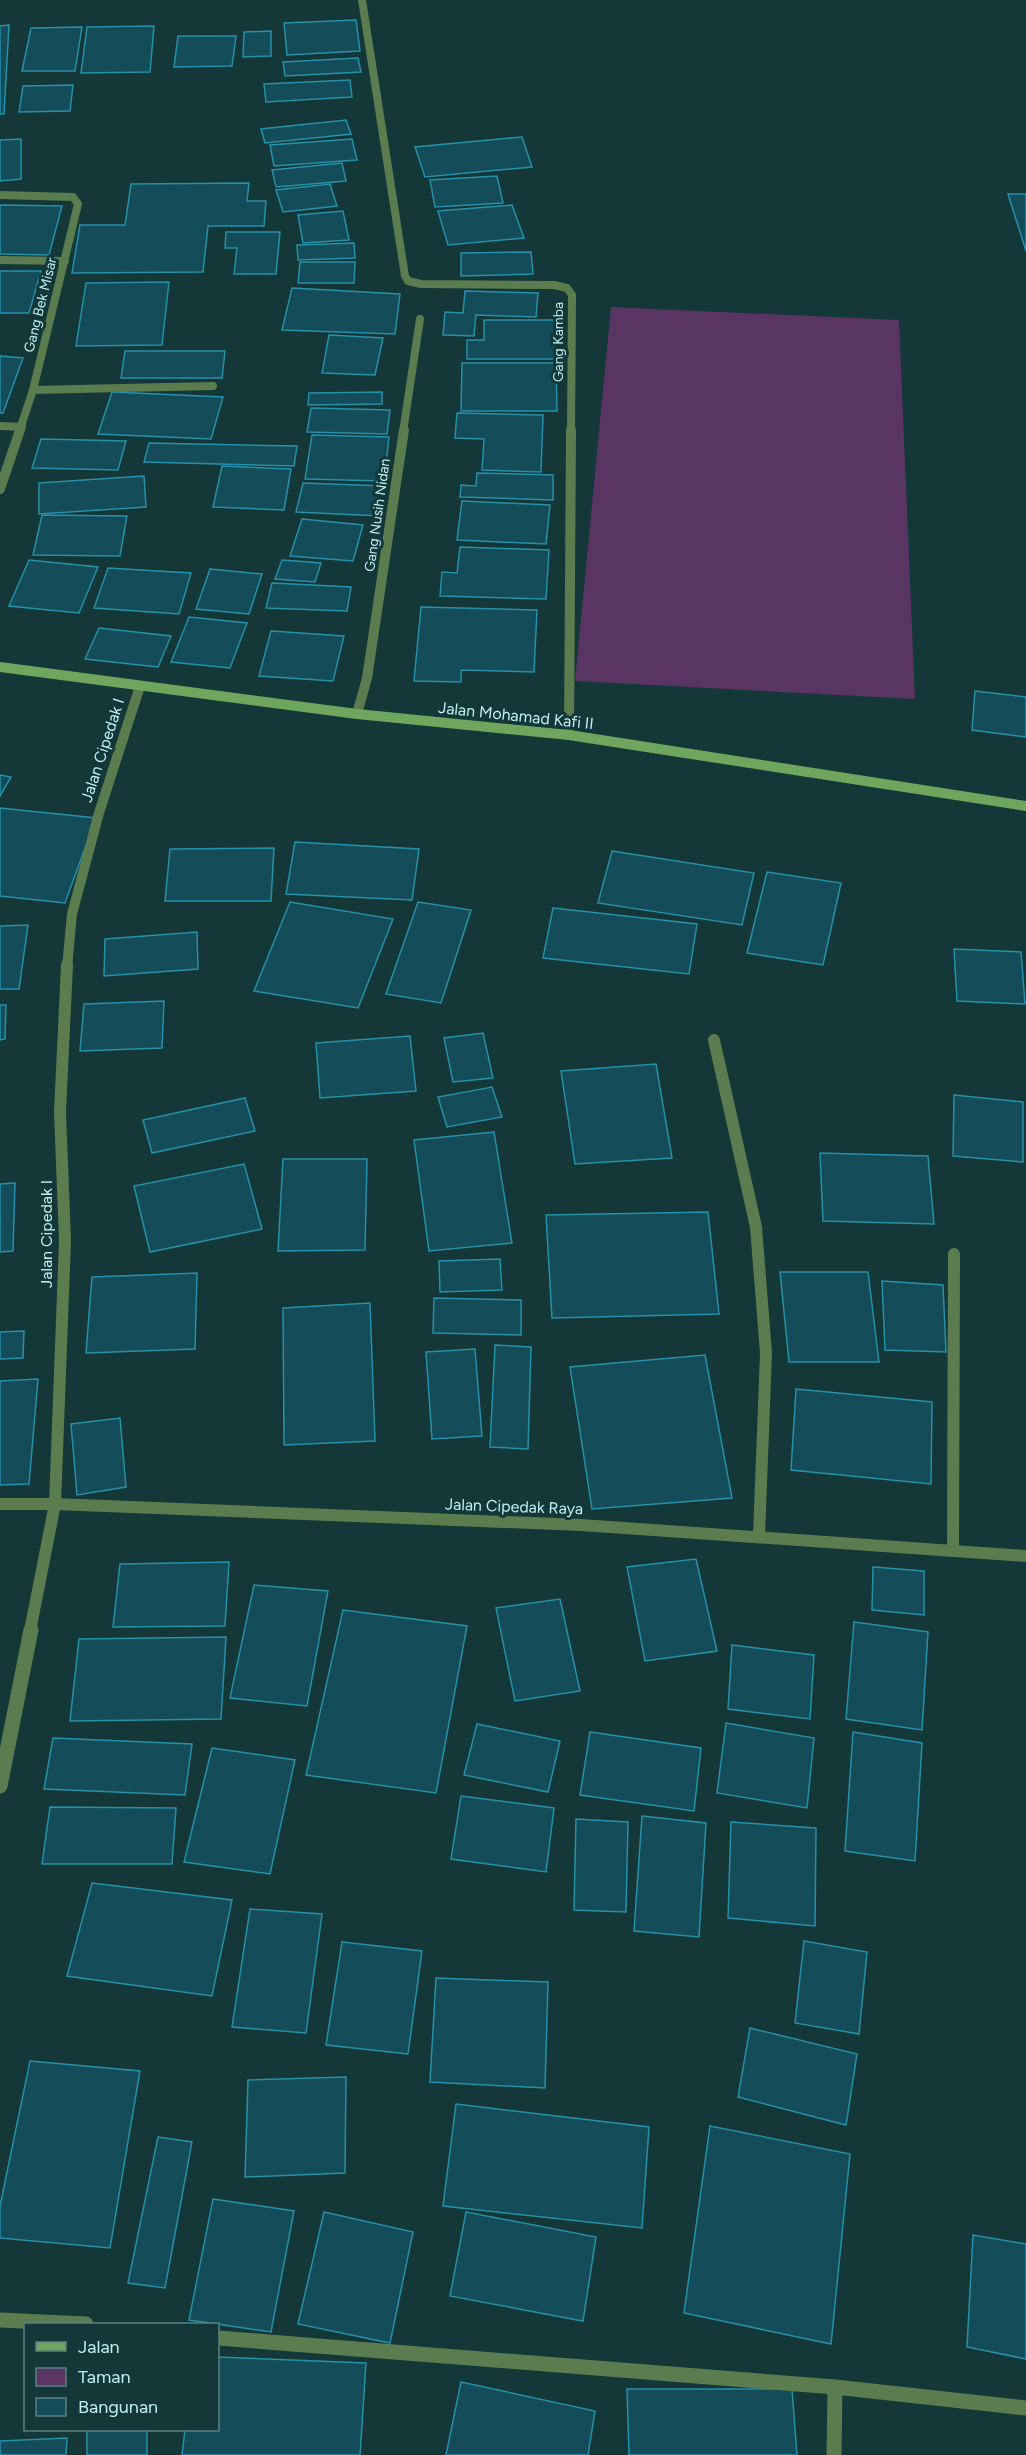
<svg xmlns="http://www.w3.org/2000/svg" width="1026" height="2455" font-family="Figtree,sans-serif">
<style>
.green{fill:#593563}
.building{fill:#154c59;stroke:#2590aa;stroke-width:1.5}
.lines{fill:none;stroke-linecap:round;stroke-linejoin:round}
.minor-far3{stroke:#5a7c4f;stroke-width:8}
.minor-far2{stroke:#5a7c4f;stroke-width:10}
.minor-far1{stroke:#5a7c4f;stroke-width:12}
.minor{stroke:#5a7c4f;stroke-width:15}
.secondary{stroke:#6fa65d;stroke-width:10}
.labels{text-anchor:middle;stroke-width:6;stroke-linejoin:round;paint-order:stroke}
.far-street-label{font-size:14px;fill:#bfeff1;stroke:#143738}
.street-label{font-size:16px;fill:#bfeff1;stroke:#143738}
</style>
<rect width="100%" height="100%" fill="#143738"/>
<polygon class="green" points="611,307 899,320 915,699 575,681"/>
<g class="building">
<polygon points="356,20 360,51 287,55 284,23"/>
<polygon points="9,25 4,114 0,114 0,26"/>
<polygon points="154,26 150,72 81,73 87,27"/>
<polygon points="82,27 75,71 22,71 31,28"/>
<polygon points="271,31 271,56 243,57 244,32"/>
<polygon points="178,36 236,36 232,66 174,67"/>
<polygon points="358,58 361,72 285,76 283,62"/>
<polygon points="350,80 352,97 266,102 264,84"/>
<polygon points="73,85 70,111 19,112 23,86"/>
<polygon points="346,120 351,134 265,143 261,129"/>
<polygon points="522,137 532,167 425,177 415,147"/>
<polygon points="21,139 21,179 0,181 0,140"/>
<polygon points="352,139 357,160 274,166 270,145"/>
<polygon points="342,163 346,181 276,187 272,170"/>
<polygon points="497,176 503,203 435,207 430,180"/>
<polygon points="249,183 247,201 266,201 264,226 208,226 203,272 72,273 80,225 125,225 131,184"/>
<polygon points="330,184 337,206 283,212 276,190"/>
<polygon points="1008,194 1026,194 1026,251"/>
<polygon points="0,205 62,206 49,255 0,254"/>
<polygon points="512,205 524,238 448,245 438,211"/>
<polygon points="343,211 349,240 303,243 298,215"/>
<polygon points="226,232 280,232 276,274 234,274 237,248 225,248"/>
<polygon points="354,243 355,258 298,260 297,245"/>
<polygon points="531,252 533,274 461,276 461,253"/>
<polygon points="300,262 355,262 354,283 298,283"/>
<polygon points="0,271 41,271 29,313 0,313"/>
<polygon points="169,282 162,345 76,346 86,283"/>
<polygon points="292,288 400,294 395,334 282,330"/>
<polygon points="465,291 538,293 536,317 476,315 474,336 443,335 445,312 463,313"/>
<polygon points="484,320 564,320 564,337 554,337 555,359 467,359 467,340 484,340"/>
<polygon points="329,335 383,338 375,375 322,373"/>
<polygon points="125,351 225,351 222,378 121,378"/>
<polygon points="0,356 23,358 3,413 0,413"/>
<polygon points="462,363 556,363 557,411 461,411"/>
<polygon points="112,392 223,397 211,439 98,434"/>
<polygon points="382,392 382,404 308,405 309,393"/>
<polygon points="311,408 390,410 387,434 307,432"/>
<polygon points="457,413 543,415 541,472 482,470 484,439 455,438"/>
<polygon points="312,435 389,437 384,481 305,479"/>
<polygon points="41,439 126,441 118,470 32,468"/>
<polygon points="149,443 297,446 294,466 144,462"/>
<polygon points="222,466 291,469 284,510 213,507"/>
<polygon points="477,473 553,475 553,500 460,497 461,485 476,486"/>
<polygon points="144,476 146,507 39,514 39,483"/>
<polygon points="303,483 385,486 380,516 296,512"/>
<polygon points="462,501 550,505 546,544 457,540"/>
<polygon points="42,515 127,516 120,556 33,555"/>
<polygon points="302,519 363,525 353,561 290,556"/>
<polygon points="460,547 549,550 546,599 440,596 442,572 457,573"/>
<polygon points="29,560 98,567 79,613 9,606"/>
<polygon points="282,560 321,563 315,582 275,579"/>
<polygon points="108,568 191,573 179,614 94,608"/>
<polygon points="210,569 262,574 249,614 196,609"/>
<polygon points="272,583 351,587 347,611 266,608"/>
<polygon points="421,607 537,610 534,672 461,670 461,682 414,681"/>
<polygon points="189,617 247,623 230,668 171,662"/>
<polygon points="99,628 171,636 158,667 85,659"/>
<polygon points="271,631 344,636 333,681 259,676"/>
<polygon points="975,691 1026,697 1026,737 972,730"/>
<polygon points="0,775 11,777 0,796"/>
<polygon points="0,808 96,818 65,903 0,896"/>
<polygon points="295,842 419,849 412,900 286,894"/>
<polygon points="274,848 271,901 165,901 170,849"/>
<polygon points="612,851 754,873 742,925 598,903"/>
<polygon points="767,872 841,883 823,965 747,953"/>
<polygon points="290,902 393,919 358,1008 254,991"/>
<polygon points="418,902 471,910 441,1003 386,994"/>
<polygon points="553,908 697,924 689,974 543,958"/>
<polygon points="28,925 19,989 0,989 0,926"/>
<polygon points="197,932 198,969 104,976 105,939"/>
<polygon points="954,949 1021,952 1025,1004 957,1001"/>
<polygon points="164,1001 162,1048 80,1051 84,1004"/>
<polygon points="0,1005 6,1005 5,1039 0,1040"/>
<polygon points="483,1033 493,1078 453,1082 444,1038"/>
<polygon points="410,1036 416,1091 320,1098 316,1043"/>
<polygon points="656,1064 672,1158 575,1164 561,1071"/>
<polygon points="492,1087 502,1117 447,1127 438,1097"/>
<polygon points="954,1095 1023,1102 1023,1162 953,1156"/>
<polygon points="245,1098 255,1131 152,1153 143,1120"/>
<polygon points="494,1132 512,1243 429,1251 414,1140"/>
<polygon points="820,1153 928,1156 934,1224 823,1221"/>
<polygon points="283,1159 367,1159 365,1250 278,1251"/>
<polygon points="244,1164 262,1229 150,1252 134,1186"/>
<polygon points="15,1183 13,1251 0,1252 0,1184"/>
<polygon points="708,1212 719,1314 552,1318 546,1215"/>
<polygon points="500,1259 502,1290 440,1292 439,1261"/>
<polygon points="780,1272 868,1272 879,1362 789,1362"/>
<polygon points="197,1273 195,1349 86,1353 92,1277"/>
<polygon points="882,1281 943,1285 946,1352 885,1350"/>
<polygon points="434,1298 521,1300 521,1335 433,1333"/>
<polygon points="370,1303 375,1441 284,1445 283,1308"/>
<polygon points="24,1331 23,1358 0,1359 0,1332"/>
<polygon points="495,1345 531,1347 528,1449 490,1447"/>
<polygon points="475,1349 482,1436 432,1439 426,1352"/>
<polygon points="705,1355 732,1498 592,1509 570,1367"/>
<polygon points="38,1379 29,1484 0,1485 0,1381"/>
<polygon points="796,1389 932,1402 931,1484 791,1470"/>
<polygon points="120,1418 126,1487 77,1495 71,1424"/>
<polygon points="696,1559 717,1651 645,1661 627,1567"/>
<polygon points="229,1562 225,1626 113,1627 120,1564"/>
<polygon points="873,1567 924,1571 924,1615 872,1610"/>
<polygon points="254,1585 328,1591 307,1706 230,1698"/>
<polygon points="560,1599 580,1691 515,1701 496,1608"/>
<polygon points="343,1610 467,1626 436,1793 306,1775"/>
<polygon points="854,1622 928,1632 922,1730 846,1719"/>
<polygon points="226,1637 221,1719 70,1721 79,1639"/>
<polygon points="732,1645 814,1655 810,1719 728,1709"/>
<polygon points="726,1723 814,1738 807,1808 717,1793"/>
<polygon points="477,1724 560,1741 548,1792 464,1775"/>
<polygon points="590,1732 701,1748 694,1811 580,1795"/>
<polygon points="853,1732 922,1743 915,1861 845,1851"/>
<polygon points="53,1738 192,1744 185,1795 44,1789"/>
<polygon points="212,1748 295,1760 270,1874 184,1862"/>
<polygon points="461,1796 554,1808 546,1872 451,1859"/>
<polygon points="50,1807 176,1808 172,1864 42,1864"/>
<polygon points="642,1816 706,1823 699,1937 634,1931"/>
<polygon points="576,1819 628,1822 626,1912 574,1910"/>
<polygon points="731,1822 816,1828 815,1926 728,1918"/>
<polygon points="92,1883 232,1900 212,1996 67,1976"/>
<polygon points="250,1909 322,1914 306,2033 232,2027"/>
<polygon points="804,1941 867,1952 859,2034 795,2023"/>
<polygon points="342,1942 422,1951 408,2054 326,2045"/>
<polygon points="436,1978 548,1982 545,2088 430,2082"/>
<polygon points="750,2028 857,2054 846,2125 738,2097"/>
<polygon points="30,2061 140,2071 110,2248 0,2238 0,2206"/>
<polygon points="346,2077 345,2173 245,2177 248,2080"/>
<polygon points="456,2104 649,2127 642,2228 443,2206"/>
<polygon points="710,2126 850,2154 831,2344 684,2313"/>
<polygon points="158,2137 192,2142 165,2288 128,2283"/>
<polygon points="213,2199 294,2211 271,2332 189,2320"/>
<polygon points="324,2212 413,2232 390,2343 298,2324"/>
<polygon points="466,2212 596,2237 583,2321 450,2296"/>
<polygon points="973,2235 1026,2244 1026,2359 967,2347"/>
<polygon points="218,2357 366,2363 360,2455 182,2455 185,2430 218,2430"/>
<polygon points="461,2382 595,2411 588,2455 446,2455"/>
<polygon points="627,2389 792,2389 797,2455 629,2455"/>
<rect x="87" y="2430" width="60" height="25"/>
<polygon points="67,2438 66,2455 0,2455 0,2441"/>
</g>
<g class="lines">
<g class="minor-far3">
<polyline points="362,0 405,276 408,281 421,284 554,285 567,288 572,295 571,432"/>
<polyline points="0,195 73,197 78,204 33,390 19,432"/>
<polyline points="0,260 65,261"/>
<polyline points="33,390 213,386"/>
<polyline points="0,426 22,427"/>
<polyline points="403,432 420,319"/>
</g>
<g class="minor-far2">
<polyline points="0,489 20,430"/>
<polyline points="357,714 367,678 404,430"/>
<polyline points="569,735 571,430"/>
<polyline points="67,967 72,914 99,813 140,686"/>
</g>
<g class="minor-far1">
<polyline points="714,1040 756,1227 766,1353 759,1536"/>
<polyline points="0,1504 55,1504 581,1525 1026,1556"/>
<polyline points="953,1550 954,1254"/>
<polyline points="30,1631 55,1504 65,1241 60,1112 67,965"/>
</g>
<g class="minor">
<polyline points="0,1786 31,1630"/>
<polyline points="0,2320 86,2324"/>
<polyline points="218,2338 835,2387 1026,2408"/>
<polyline points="834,2455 835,2387"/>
</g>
<polyline class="secondary" points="0,667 357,714 569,735 1026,806"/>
</g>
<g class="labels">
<g class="far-street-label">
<text transform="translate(40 305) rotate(-76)" y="5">Gang Bek Misar</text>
<text transform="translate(558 342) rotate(-90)" y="5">Gang Kamba</text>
<text transform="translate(377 515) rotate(-82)" y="5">Gang Nusih Nidan</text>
</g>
<g class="street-label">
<text transform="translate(516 715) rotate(6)" y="6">Jalan Mohamad Kafi II</text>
<text transform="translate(102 750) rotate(-72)" y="6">Jalan Cipedak I</text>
<text transform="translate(46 1234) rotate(-90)" y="6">Jalan Cipedak I</text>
<text transform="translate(514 1506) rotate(2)" y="6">Jalan Cipedak Raya</text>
</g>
</g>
<rect x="24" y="2323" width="195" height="108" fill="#143738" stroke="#588182" stroke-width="1.5"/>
<rect x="36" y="2342" width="30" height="9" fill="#6fa65d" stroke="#588182" stroke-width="1.5"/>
<text x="78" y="2353" font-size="18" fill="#bfeff1">Jalan</text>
<rect x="36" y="2368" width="30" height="18" fill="#593563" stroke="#588182" stroke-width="1.5"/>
<text x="78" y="2383" font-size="18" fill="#bfeff1">Taman</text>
<rect x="36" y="2398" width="30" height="18" fill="#154c59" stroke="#588182" stroke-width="1.5"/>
<text x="78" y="2413" font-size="18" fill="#bfeff1">Bangunan</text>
</svg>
